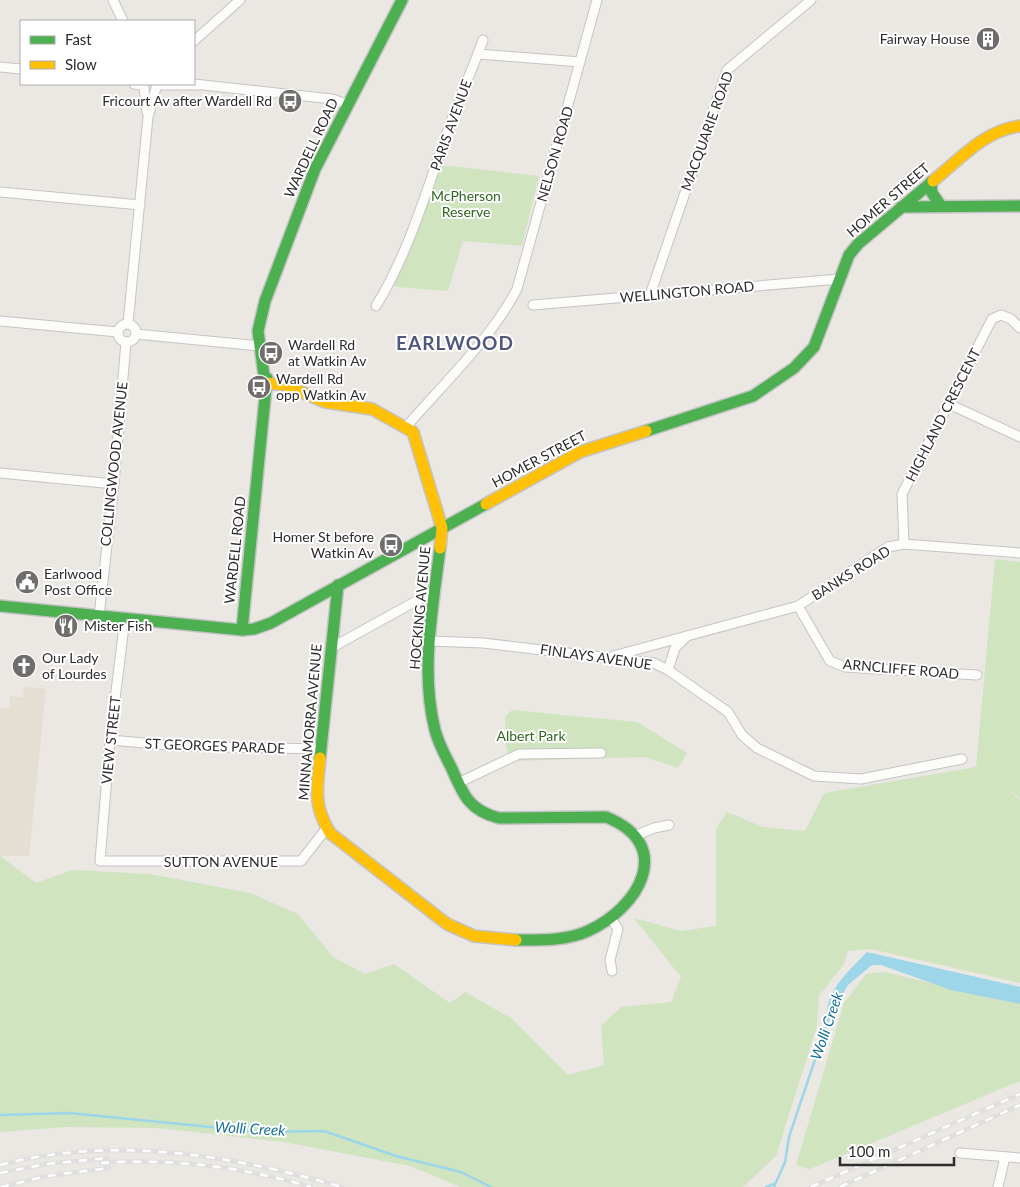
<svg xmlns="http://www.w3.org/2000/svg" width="1020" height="1187" font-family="Lato,sans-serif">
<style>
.education{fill:#e5dfd3}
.green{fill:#cfe4bf}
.water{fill:#9cd6e8}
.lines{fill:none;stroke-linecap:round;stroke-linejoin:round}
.stream{stroke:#9cd6e8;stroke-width:2.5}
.street-casing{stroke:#c5c4c4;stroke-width:11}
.fast-casing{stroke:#c5c4c4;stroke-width:14}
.slow-casing{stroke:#c5c4c4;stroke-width:14}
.street{stroke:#fcfcfb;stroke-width:9}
.fast{stroke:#4caf50;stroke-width:11}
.slow{stroke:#ffc107;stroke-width:11}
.rail-casing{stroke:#dfdfe0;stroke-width:4.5}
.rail{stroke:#fff;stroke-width:2.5;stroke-dasharray:8;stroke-linecap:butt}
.labels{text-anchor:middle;stroke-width:4;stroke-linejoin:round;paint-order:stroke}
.poi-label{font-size:14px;fill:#2d2d2d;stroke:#fff;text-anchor:start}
.street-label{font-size:14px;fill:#2d2d2d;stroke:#fff}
.park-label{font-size:14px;fill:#30681f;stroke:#fff}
.water-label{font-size:15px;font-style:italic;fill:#156f9a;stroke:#fff}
.district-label{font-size:19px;font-weight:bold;letter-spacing:1px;fill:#4f587c;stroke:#fff}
</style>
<rect width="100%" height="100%" fill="#ebe8e4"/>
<polygon class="education" points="24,687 46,689 29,856 0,856 0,708 9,709 10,696 23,697"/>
<g class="green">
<polygon points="440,165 539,176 522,246 463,241 448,291 396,287 394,284"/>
<polygon points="995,559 1020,562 1020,798 1005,787 1020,800 1020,983 871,949 848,951 844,964 819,996 817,1026 776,1156 743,1187 460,1187 410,1166 284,1142 158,1128 65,1127 0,1132 0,856 36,883 72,870 150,874 250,893 298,914 333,957 365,974 394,964 450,1003 465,992 511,1018 568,1075 604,1065 601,1026 621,1007 671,1002 681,977 634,918 681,931 716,926 716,829 727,812 763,827 805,831 824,793 976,767"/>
<polygon points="512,710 637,722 687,753 678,768 645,757 512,761 506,748 505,717"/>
<polygon points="885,972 1020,1004 1020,1081 810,1169 796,1165 844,1003 866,974"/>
</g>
<path class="water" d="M867 952 1020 987V1004L951 990 881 965H872L848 985 828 1020C822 993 850 970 867 952Z"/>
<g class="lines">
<g class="stream">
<polyline points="0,1115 69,1113 260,1132 324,1131 396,1156 461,1172 491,1187"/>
<polyline points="766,1187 774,1184"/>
<polyline points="774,1187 785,1162 789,1137 829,1018"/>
</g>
<g class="street-casing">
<g id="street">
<polyline points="113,0 123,21"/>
<polyline points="194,41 240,0"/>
<polyline points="478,54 580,62"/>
<polyline points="0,67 21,69"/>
<polyline points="134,84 141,85"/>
<polyline points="194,84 332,99 347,104"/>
<polyline points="159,85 199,85"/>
<polyline points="144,88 147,112"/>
<polyline points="0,192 140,205"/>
<polyline points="650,295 727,70 811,0"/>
<polyline points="533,305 840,279"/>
<path d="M376 306C411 249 428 184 451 122 461 94 473 68 483 40"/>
<polyline points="0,321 118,332"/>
<circle cx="127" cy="333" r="9"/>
<polyline points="128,324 148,117 156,88"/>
<polyline points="136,334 260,346"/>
<polyline points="949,404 1020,437"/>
<path d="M406 427C443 384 491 339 517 289L597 0"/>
<polyline points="0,473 114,484"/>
<polyline points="904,544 902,494 992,319 1001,315 1011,319 1020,328"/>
<polyline points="798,606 830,661 845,667 977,675"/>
<polyline points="99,616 114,484 126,342"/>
<polyline points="125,618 110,740 100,861 301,861 326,829"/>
<polyline points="430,641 483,643 654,663 668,670 728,712 742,735 757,748 814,776 861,779 962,759"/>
<polyline points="331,648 436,590"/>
<polyline points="613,656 798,606 888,547 904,544 1020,553"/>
<polyline points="668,670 675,648 687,636"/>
<polyline points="110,740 179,746 320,749"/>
<polyline points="458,783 519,754 601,753"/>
<polyline points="637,835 654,828 669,825"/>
<polyline points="610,917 618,929 610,960 612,971"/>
<polyline points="960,1153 1020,1158"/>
<polyline points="998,1187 1005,1157"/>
</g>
</g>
<g class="fast-casing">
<g id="fast">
<polyline points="931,182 932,193 941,206"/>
<polyline points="901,207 1020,206"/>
<polyline points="265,383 258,331 265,301 315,169 402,0"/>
<polyline points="646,431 753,396 794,368 814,347 849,255 858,244 933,181"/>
<path d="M440 548C433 608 420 671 435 730 438 743 446 757 452 769 463 795 470 811 499 818L606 817C676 845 639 908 588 931 566 941 539 940 516 940"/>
<polyline points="0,606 242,630 254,629 271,623 486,504"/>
<polyline points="242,630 267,378"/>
<polyline points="320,758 338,585"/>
</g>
</g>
<g class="slow-casing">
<g id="slow">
<path d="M933 181C960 159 985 130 1020 126"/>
<polyline points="265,383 285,385 325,402 372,409 413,432 442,528 440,548"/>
<polyline points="486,504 580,452 646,431"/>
<path d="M320 758C317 789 313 805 330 833L447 924 474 936 516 940"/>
</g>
</g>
<use href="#street" class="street"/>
<use href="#fast" class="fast"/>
<use href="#slow" class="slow"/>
<g class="rail-casing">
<g id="rail">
<path d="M101 1163C172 1158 243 1167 311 1187"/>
<path d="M0 1165C114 1135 231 1155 342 1187"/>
<polyline points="0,1173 47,1164 107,1158"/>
<polyline points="1,1187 47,1176 109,1168"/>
<polyline points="811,1187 1020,1094"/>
<polyline points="840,1187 1020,1105"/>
</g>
</g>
<use href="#rail" class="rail"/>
</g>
<defs>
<g id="building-disc" transform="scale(1.25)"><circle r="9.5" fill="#706e6d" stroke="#fff"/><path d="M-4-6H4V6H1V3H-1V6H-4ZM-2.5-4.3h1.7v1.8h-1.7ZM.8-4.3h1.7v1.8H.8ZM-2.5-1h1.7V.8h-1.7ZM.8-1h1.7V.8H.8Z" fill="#fff"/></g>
<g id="bus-disc" transform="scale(1.25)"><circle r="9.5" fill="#706e6d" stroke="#fff"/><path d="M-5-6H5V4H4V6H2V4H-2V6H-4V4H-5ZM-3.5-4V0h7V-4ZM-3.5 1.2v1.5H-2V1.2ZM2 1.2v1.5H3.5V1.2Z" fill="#fff"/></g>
<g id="civic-disc" transform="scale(1.25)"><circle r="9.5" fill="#706e6d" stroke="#fff"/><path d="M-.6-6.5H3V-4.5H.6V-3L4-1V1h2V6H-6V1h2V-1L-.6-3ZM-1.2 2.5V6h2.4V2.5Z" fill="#fff"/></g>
<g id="restaurant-disc" transform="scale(1.25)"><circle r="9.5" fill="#706e6d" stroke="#fff"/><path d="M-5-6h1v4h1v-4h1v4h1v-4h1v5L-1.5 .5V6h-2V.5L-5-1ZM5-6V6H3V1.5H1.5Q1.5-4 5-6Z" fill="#fff"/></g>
<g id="church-disc" transform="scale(1.25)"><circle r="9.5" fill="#706e6d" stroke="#fff"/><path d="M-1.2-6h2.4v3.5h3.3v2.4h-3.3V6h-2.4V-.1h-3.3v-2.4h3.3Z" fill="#fff"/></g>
</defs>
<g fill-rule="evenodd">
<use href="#building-disc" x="988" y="39"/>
<use href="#bus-disc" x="290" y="101"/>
<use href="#bus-disc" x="271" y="353"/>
<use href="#bus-disc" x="259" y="387"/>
<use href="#bus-disc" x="391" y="545"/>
<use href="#civic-disc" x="27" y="582"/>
<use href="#restaurant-disc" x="66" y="626"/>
<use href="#church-disc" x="24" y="666"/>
</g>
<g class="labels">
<g class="poi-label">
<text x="970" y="44" text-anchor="end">Fairway House</text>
<text x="272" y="106" text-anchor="end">Fricourt Av after Wardell Rd</text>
<text x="288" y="350">Wardell Rd<tspan x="288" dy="16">at Watkin Av</tspan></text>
<text x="276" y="384">Wardell Rd<tspan x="276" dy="16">opp Watkin Av</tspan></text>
<text x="374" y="542" text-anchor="end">Homer St before<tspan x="374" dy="16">Watkin Av</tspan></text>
<text x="44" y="579">Earlwood<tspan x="44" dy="16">Post Office</tspan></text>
<text x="84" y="631">Mister Fish</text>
<text x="42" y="663">Our Lady<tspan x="42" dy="16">of Lourdes</tspan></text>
</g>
<g class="street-label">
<text transform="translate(451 125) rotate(-70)" y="5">PARIS AVENUE</text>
<text transform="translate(707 131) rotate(-70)" y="5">MACQUARIE ROAD</text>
<text transform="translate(311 148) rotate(-65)" y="5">WARDELL ROAD</text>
<text transform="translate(555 154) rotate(-74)" y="5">NELSON ROAD</text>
<text transform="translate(888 200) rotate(-41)" y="5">HOMER STREET</text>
<text transform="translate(687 292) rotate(-5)" y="5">WELLINGTON ROAD</text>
<text transform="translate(943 415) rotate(-63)" y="5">HIGHLAND CRESCENT</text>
<text transform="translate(539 459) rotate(-28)" y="5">HOMER STREET</text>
<text transform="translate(114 464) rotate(-84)" y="5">COLLINGWOOD AVENUE</text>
<text transform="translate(235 550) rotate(-84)" y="5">WARDELL ROAD</text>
<text transform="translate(851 573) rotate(-32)" y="5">BANKS ROAD</text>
<text transform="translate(420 608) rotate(-85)" y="5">HOCKING AVENUE</text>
<text transform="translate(596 657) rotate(8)" y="5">FINLAYS AVENUE</text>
<text transform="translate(901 669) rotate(5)" y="5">ARNCLIFFE ROAD</text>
<text transform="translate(310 722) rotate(-85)" y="5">MINNAMORRA AVENUE</text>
<text transform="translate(111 740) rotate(-84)" y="5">VIEW STREET</text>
<text transform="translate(215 746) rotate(2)" y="5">ST GEORGES PARADE</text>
<text x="221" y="867">SUTTON AVENUE</text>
</g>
<g class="park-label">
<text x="466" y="201">McPherson<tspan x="466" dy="16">Reserve</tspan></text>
<text x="531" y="741">Albert Park</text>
</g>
<g class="water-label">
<text transform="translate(827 1026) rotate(-71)" y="5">Wolli Creek</text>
<text transform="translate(250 1129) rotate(3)" y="5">Wolli Creek</text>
</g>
<g class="district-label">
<text x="455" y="350">EARLWOOD</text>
</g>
</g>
<rect x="20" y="20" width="175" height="65" fill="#ffffff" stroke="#ababab"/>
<rect x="30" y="36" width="25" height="8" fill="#4caf50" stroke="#ababab"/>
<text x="65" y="45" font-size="15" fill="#2d2d2d">Fast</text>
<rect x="30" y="61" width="25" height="8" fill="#ffc107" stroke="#ababab"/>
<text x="65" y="70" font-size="15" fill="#2d2d2d">Slow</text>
<path d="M840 1157v8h114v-8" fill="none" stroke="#2d2d2d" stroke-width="2.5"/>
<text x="848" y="1157" font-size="15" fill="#2d2d2d" stroke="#ffffff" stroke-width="4" paint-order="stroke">100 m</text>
</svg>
